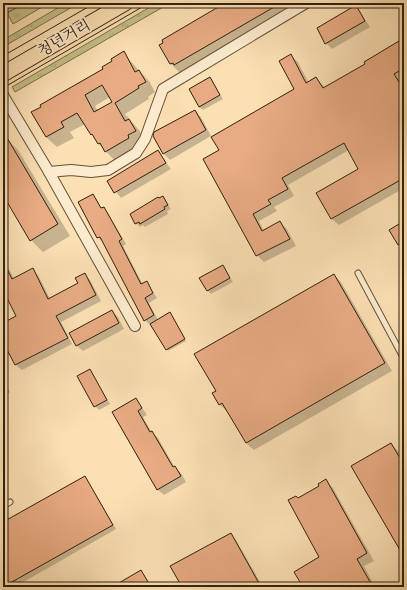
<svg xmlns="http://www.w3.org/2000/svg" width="407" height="590" font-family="'IM FELL Great Primer','Noto Serif KR',serif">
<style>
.grass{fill:url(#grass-tufts);stroke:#7c704a}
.shadow{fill:#0003;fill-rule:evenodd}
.building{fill:#e8ab83;stroke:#32210d;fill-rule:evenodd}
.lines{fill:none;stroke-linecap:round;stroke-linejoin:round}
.lane-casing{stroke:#645137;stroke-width:7}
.street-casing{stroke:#645137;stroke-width:12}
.primary-casing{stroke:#32210d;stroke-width:17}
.lane{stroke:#fcebce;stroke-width:5}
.street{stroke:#fcebce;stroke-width:10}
.primary{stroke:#fbe0b4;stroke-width:15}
.tram{stroke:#32210d;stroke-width:1}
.labels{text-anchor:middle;stroke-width:3.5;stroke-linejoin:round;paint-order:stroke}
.street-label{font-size:15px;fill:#32210d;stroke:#fcebce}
</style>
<defs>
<pattern id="grass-tufts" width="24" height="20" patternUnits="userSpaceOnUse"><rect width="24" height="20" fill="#c6c087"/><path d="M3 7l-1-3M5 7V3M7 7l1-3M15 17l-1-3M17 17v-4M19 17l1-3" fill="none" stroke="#aba573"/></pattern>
</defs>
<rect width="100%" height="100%" fill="#fbe0b4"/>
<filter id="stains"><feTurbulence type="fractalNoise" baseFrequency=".005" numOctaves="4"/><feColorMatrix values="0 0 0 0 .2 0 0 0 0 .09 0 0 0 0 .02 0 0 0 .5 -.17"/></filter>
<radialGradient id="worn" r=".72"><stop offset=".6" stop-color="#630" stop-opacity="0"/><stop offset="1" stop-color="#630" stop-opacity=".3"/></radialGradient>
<g class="grass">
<polygon points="24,3 49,3 13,24 7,13"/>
<polygon points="66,3 79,3 3,47 3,40"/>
<polygon points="157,3 170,3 15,92 12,87"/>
</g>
<g class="shadow">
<polygon points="3,3 27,3 3,16"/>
<polygon points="227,3 309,3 181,74 171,64 160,46"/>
<polygon points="356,6 370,27 332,49 326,43"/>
<polygon points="404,39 404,188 339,225 332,219 318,193 360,169 349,150 288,185 294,196 274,207 277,211 259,221 264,231 280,222 287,229 296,246 264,262 257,255 220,151 296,90 291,56 298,62 309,83 316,78 325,88 367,64"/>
<path d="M123 53 149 81 155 92 148 97 149 99 125 114 139 130 145 141 116 162 99 144 85 124 70 132 74 138 57 147 46 137 33 113 105 69ZM110 97 113 102 98 111 95 106Z"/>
<polygon points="210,79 223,99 203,110 199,107"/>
<polygon points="195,111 201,117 211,136 170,160 164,154 154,136"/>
<polygon points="6,138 18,150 70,236 43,252 31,240 3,193 3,168 9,164 3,155 3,140"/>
<polygon points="158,152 171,169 121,198 108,181"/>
<polygon points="93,195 102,209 108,213 126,244 123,246 143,285 147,283 157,298 149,303 158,320 171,315 186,341 168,351 152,324 150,325 145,320 104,242 99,239 105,235 98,238 79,203"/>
<polygon points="163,197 171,209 167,211 168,214 145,227 143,225 140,227 136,223"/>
<polygon points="404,222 404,247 402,248 398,244"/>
<polygon points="3,257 14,279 32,270 38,275 50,299 79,284 84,274 90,280 101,301 61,322 72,344 22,370 16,365 3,340 3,324 18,316 4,290 3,291"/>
<polygon points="222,266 233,282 211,294 207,290"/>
<polygon points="334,275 341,282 392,371 254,450 246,443 228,412 220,405 213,394"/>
<polygon points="112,311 118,317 124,329 83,351 77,346 71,334"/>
<polygon points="89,370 110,404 99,410 95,406"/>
<polygon points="3,380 10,392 3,397"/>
<polygon points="136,399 147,415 143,417 152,433 158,438 175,468 181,473 186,482 164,495 158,490 113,412"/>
<polygon points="391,444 398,451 404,461 404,555"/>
<polygon points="85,477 116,529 15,587 3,587 3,523"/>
<polygon points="326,481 333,488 374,561 364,566 375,587 304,587 321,557 298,499 321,487"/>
<polygon points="231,534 236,540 263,587 183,587"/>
<polygon points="141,571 152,587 114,587"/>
</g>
<g class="building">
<polygon points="225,3 281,3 174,65 173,63 170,64 159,45 163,43 162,40"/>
<polygon points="356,5 365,21 325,44 317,28"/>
<polygon points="404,38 404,68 394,74 404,90 404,178 331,219 316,193 358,169 344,143 282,178 288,189 268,200 271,204 253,214 262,231 280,221 290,239 256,256 203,159 219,150 211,137 294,89 279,61 291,54 306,83 316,77 323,88 365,64 364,62"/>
<path d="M124 51 135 72 139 70 146 82 138 86 139 88 115 103 125 121 129 119 136 131 128 135 129 138 105 152 100 143 98 144 92 134 91 135 77 113 61 122 64 127 46 137 31 112 41 107 40 105 103 69 102 67 112 61 111 59ZM102 85 112 102 94 112 85 95Z"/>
<polygon points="210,77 220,95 199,107 189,89"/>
<polygon points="195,110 206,130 163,154 153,136 154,132"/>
<polygon points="3,131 58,224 30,241 3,195 3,166 7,164 3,157"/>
<polygon points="158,150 166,163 114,193 107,181"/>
<polygon points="93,194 101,208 104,207 122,239 119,241 141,284 147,281 153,293 145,298 154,315 144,321 100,237 97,238 78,202"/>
<polygon points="163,196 168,205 164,207 165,209 140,224 139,222 135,224 130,214 158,197 159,198"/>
<polygon points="404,221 404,241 398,245 389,230"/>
<polygon points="3,261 12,279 33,268 48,299 78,283 75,278 85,273 96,295 56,316 68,338 15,365 3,342 3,323 16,316 3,290"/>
<polygon points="223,265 230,278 207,291 199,278"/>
<polygon points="334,274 385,363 246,443 222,403 219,405 212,393 216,391 194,354"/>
<polygon points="112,310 119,323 76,346 69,333"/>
<polygon points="170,312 185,339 166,350 150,324"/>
<polygon points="90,369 107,400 94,407 77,376"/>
<polygon points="136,398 142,408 138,411 150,432 152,431 173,467 175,466 181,476 157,490 112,412"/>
<polygon points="391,443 404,465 404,557 351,466"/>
<polygon points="85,476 113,525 3,587 3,522"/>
<polygon points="326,479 367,553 357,559 373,587 303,587 294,572 319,557 288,500 296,496 298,498 319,486 318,484"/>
<polygon points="231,533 261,587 182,587 170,566"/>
<polygon points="141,570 151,587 112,587"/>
</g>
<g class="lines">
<g class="lane-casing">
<g id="lane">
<polyline points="358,273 404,359"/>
<polyline points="3,506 10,502"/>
</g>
</g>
<g class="street-casing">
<g id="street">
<polyline points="3,95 49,172 135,326"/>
<polyline points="49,172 71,170 91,172 108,170 136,153 145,139 163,89 306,3"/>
</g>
</g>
<g class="primary-casing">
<polyline id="primary" points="3,74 125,3"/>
</g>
<use href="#lane" class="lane"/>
<use href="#street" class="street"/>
<use href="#primary" class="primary"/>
<g class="tram">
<polyline points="3,56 95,3"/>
<polyline points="3,88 149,3"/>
</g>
</g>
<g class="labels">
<g class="street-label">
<text transform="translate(64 38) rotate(-30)" y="5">청년거리</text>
</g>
</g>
<rect width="407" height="590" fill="none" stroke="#fbe0b4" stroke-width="16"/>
<rect x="4" y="4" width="399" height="582" fill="none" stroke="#32210d" stroke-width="2"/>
<rect x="8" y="8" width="391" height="574" fill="none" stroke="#32210d"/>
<rect width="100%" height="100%" filter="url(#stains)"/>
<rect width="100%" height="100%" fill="url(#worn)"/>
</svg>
